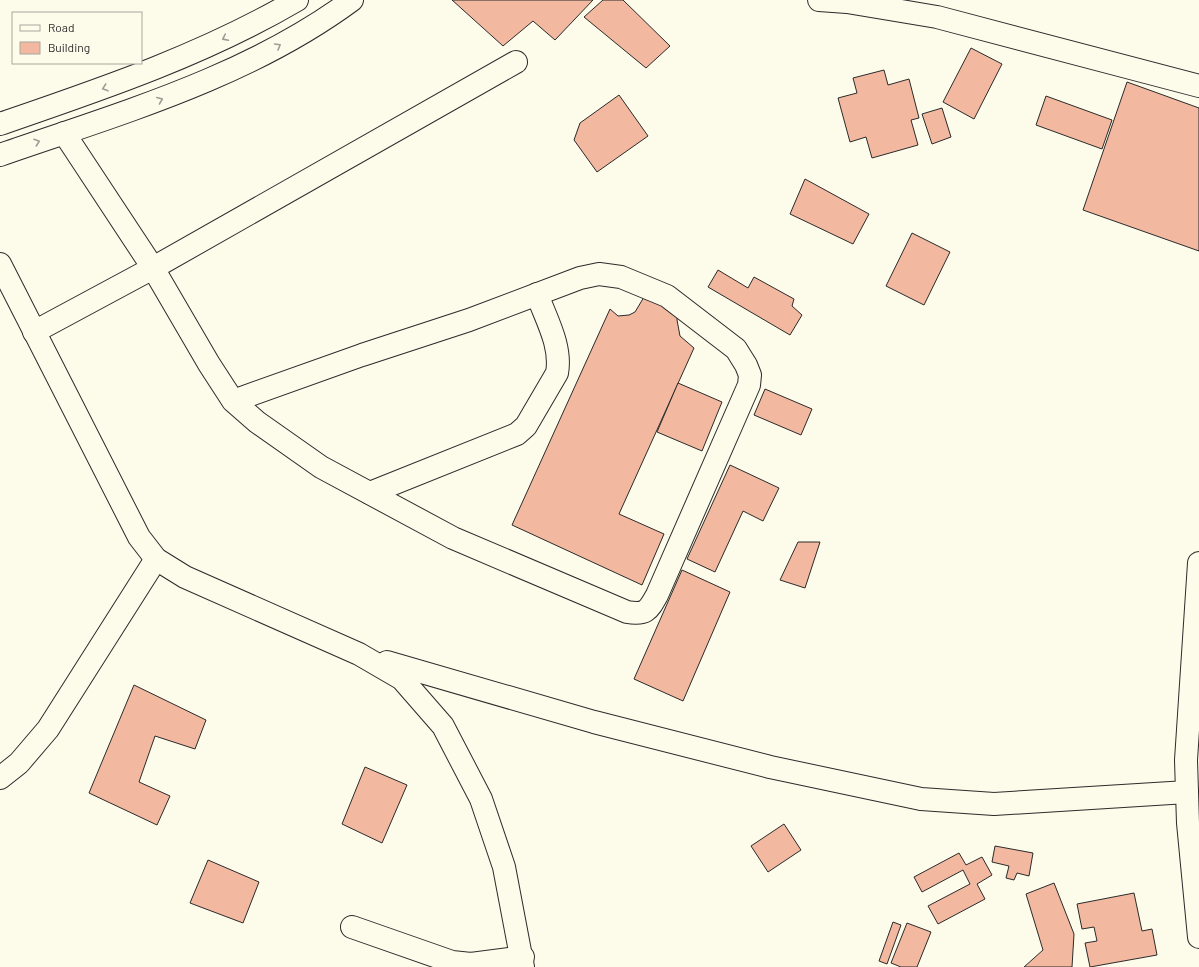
<svg xmlns="http://www.w3.org/2000/svg" width="1199" height="967" font-family="Barlow,sans-serif">
<style>
.building{fill:#f2b8a0;stroke:#2b2b2b}
.lines{fill:none;stroke-linecap:round;stroke-linejoin:round}
.minor-casing{stroke:#2b2b2b;stroke-width:24}
.highway-casing{stroke:#2b2b2b;stroke-width:24}
.minor{stroke:#fdfbea;stroke-width:22}
.highway{stroke:#fdfbea;stroke-width:22}
.oneway{stroke:#9e9d94}
</style>
<rect width="100%" height="100%" fill="#fdfbea"/>
<g class="building">
<polygon points="452,0 593,0 555,40 533,21 503,46"/>
<polygon points="603,0 623,0 670,46 646,68 584,17"/>
<polygon points="971,48 1002,64 974,119 943,102"/>
<polygon points="884,70 888,85 909,79 919,118 911,120 918,145 872,158 866,137 850,142 838,98 857,93 853,78"/>
<polygon points="1127,82 1199,108 1199,251 1083,210"/>
<polygon points="619,95 648,136 597,172 574,140 580,123"/>
<polygon points="1046,96 1112,120 1102,149 1036,125"/>
<polygon points="942,108 951,137 932,144 922,114"/>
<polygon points="805,179 869,214 853,244 790,214"/>
<polygon points="912,233 950,252 924,305 886,286"/>
<polygon points="718,270 748,288 754,277 794,299 792,306 802,315 790,335 708,287"/>
<polygon points="644,297 678,310 677,320 680,336 694,348 619,514 664,534 642,585 512,525 610,309 618,316 629,315 635,312"/>
<polygon points="678,383 722,402 702,451 657,432"/>
<polygon points="765,389 812,409 801,435 754,415"/>
<polygon points="730,465 779,488 763,521 743,511 715,572 687,559"/>
<polygon points="798,542 820,542 805,588 780,580"/>
<polygon points="682,570 730,592 683,701 634,679"/>
<polygon points="134,685 206,720 195,749 155,736 139,782 170,796 157,825 89,793"/>
<polygon points="365,767 407,785 382,843 342,824"/>
<polygon points="784,824 801,850 768,872 751,846"/>
<polygon points="995,846 1033,853 1029,876 1017,873 1014,880 1006,878 1009,866 992,862"/>
<polygon points="959,853 966,865 982,857 992,875 977,884 985,899 938,924 928,906 970,884 963,870 922,892 914,877"/>
<polygon points="208,860 259,882 243,923 190,903"/>
<polygon points="1054,883 1074,934 1072,967 1024,967 1043,950 1026,894"/>
<polygon points="1134,893 1142,931 1152,929 1157,955 1090,967 1085,943 1097,941 1094,927 1082,929 1077,904"/>
<polygon points="893,922 901,925 887,964 879,961"/>
<polygon points="907,923 931,932 917,967 901,967 891,963"/>
</g>
<g class="lines">
<g class="minor-casing">
<g id="minor">
<polyline points="819,0 847,2 937,17 1199,86"/>
<path d="M64 133 153 268 209 364 233 401 257 422 321 467 453 538 627 612C646 615 648 611 657 595L749 385 750 375 746 365 736 349 667 296 621 277 599 274 580 278 469 320 362 355 233 401"/>
<polyline points="0,264 139,537 156,559 185,577 359,654 402,679 443,726 481,799 504,867 523,967"/>
<polyline points="34,332 153,268 516,62"/>
<path d="M370 493 517 434 526 426 557 373C562 346 546 319 537 294"/>
<polyline points="1199,563 1186,760 1188,823 1199,937"/>
<polyline points="387,662 594,722 770,767 921,799 994,804 1187,792"/>
<polyline points="0,778 19,763 48,729 156,559"/>
<polyline points="352,927 452,962 471,964 523,957"/>
</g>
</g>
<g class="highway-casing">
<g id="highway">
<path d="M0 124C102 89 203 55 297 0"/>
<path d="M0 155C121 113 248 77 352 0"/>
</g>
</g>
<use href="#minor" class="minor"/>
<use href="#highway" class="highway"/>
</g>
<defs><path id="oneway-chevron" d="M-2-3.5L2.5 0L-2 3.5" fill="none" stroke-width="1.6" stroke-linecap="round" stroke-linejoin="round"/></defs>
<g class="oneway">
<use href="#oneway-chevron" transform="translate(225 38) rotate(154)"/>
<use href="#oneway-chevron" transform="translate(278 46) rotate(-30)"/>
<use href="#oneway-chevron" transform="translate(105 88) rotate(161)"/>
<use href="#oneway-chevron" transform="translate(160 100) rotate(-21)"/>
<use href="#oneway-chevron" transform="translate(37 142) rotate(-19)"/>
</g>
<rect x="12" y="12" width="130" height="52" fill="#fdfbea" stroke="#a9a89e"/>
<rect x="20" y="25" width="20" height="6" fill="#fdfbea" stroke="#a9a89e"/>
<text x="48" y="32" font-size="12" fill="#2b2b2b">Road</text>
<rect x="20" y="42" width="20" height="12" fill="#f2b8a0" stroke="#a9a89e"/>
<text x="48" y="52" font-size="12" fill="#2b2b2b">Building</text>
</svg>
